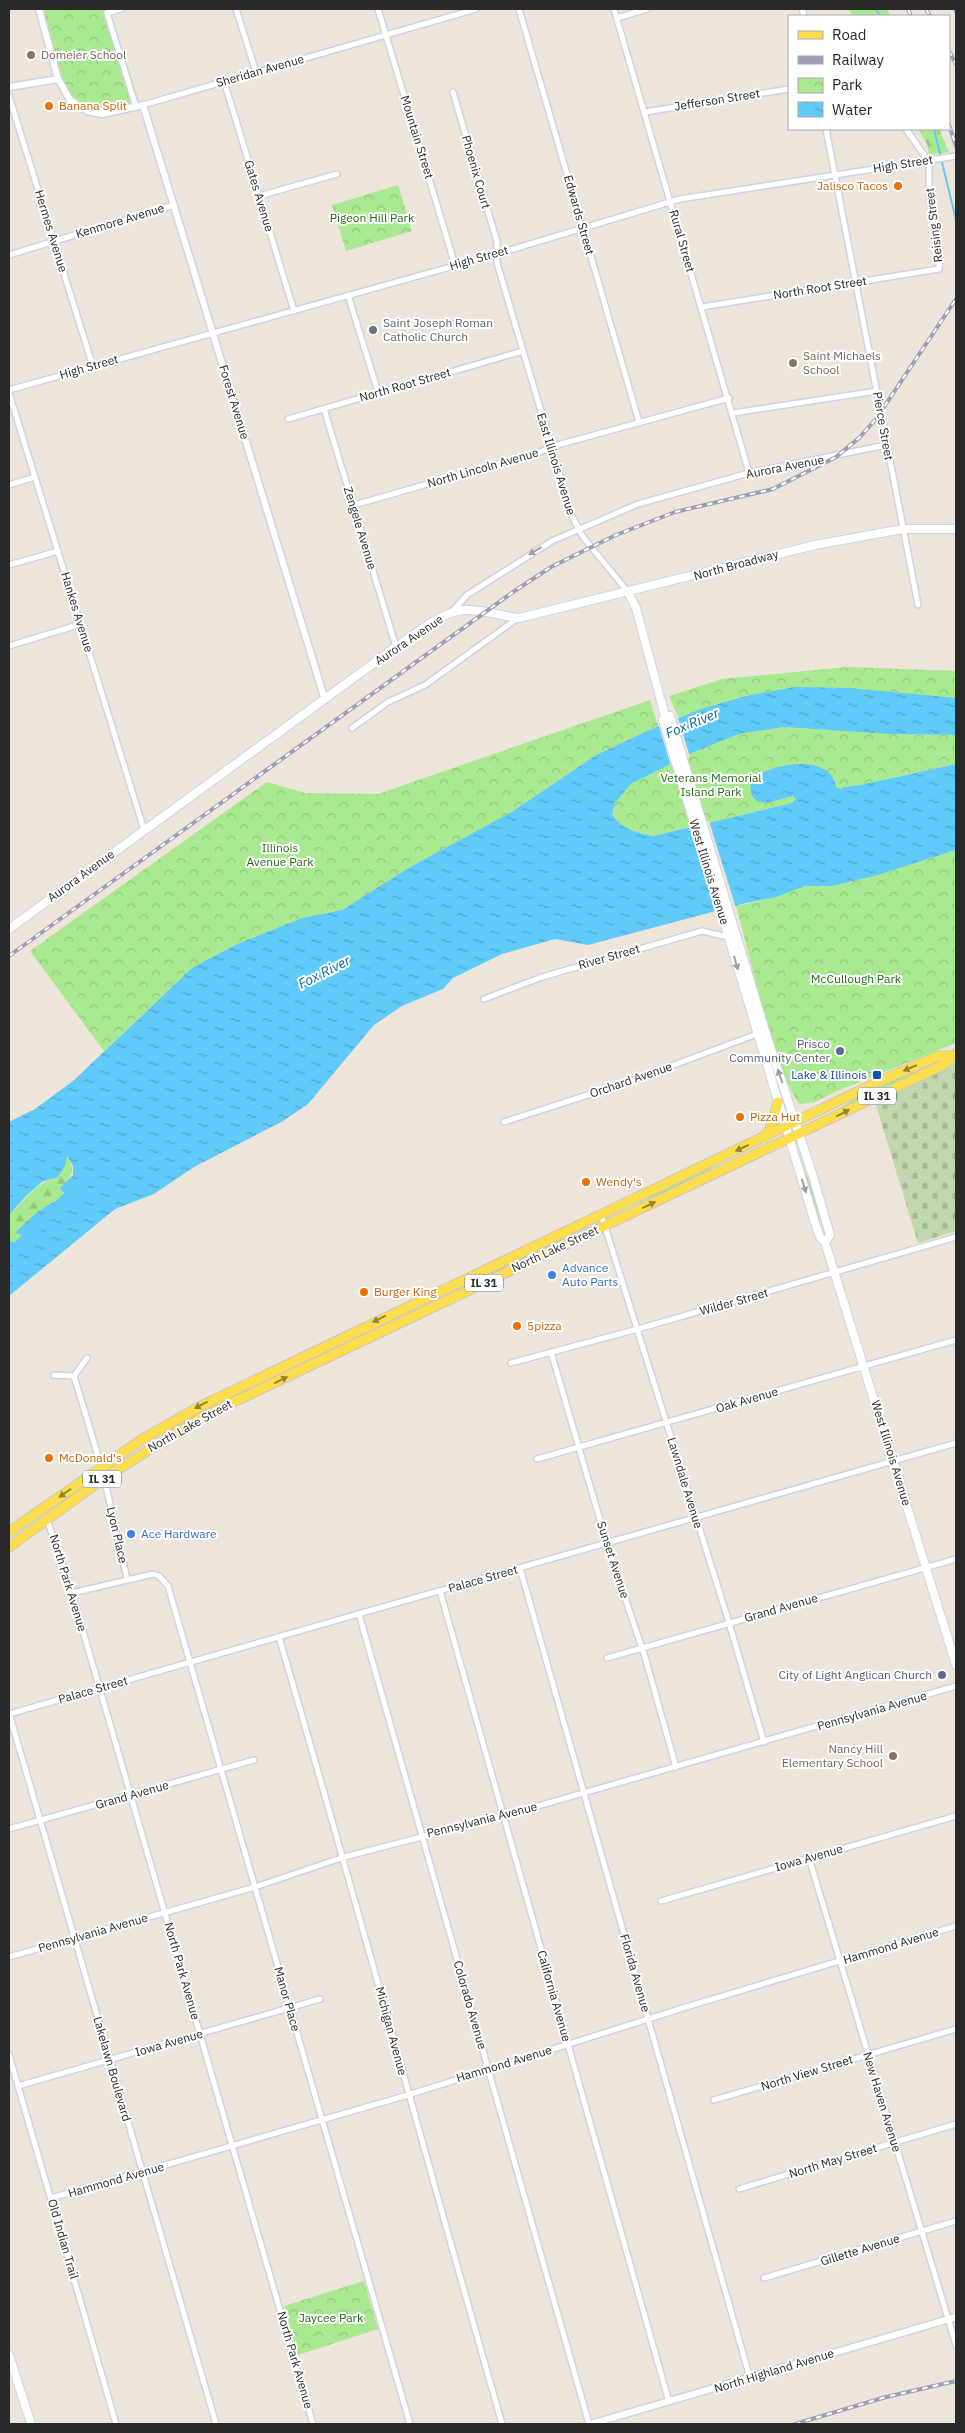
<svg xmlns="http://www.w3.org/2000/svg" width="965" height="2433" font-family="'IBM Plex Sans',sans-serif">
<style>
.grass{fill:url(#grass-dots)}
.forest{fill:url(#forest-firs)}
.cemetery{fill:url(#cemetery-stones)}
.park{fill:url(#park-crowns)}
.water{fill:url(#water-ripples)}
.pier{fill:#ede5d9}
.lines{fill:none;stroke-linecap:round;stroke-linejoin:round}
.stream{stroke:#60cafa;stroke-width:2}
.river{stroke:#60cafa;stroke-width:11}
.minor-casing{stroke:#ced1e4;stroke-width:8}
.tertiary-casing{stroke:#ced1e4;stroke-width:9}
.secondary-casing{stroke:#ced1e4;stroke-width:10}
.primary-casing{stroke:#c7c7c7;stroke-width:11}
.minor{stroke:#fff;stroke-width:5}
.tertiary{stroke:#fff;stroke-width:6}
.secondary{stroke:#fff;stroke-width:8}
.primary{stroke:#fedd4c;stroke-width:9}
.rail-casing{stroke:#9b9eb5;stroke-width:4}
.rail{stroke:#fff;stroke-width:2;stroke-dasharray:5.5;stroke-linecap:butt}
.minor-bridge-casing{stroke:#ced1e4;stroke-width:8;stroke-linecap:butt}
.minor-bridge{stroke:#fff;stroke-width:5}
.oneway{fill:#9f9f9f}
.oneway2{fill:#94833a}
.education-dot{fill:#8d6e63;stroke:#fff;stroke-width:2}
.food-dot{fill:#e8710a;stroke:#fff;stroke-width:2}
.worship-dot{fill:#6b7280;stroke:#fff;stroke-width:2}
.service-dot{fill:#5c6f8a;stroke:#fff;stroke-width:2}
.transit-dot{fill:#1a4fb4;stroke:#fff;stroke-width:2}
.shop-dot{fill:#3f7fe0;stroke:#fff;stroke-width:2}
.labels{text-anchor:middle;stroke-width:4;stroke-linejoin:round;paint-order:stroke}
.shield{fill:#fff;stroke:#696969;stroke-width:1}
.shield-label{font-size:11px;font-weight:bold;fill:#292929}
.education-label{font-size:12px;fill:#785e54;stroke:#fff;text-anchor:start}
.street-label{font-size:12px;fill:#292929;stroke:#fff}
.food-label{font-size:12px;fill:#c56008;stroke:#fff;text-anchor:start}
.park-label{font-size:12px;fill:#216c12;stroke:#fff}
.worship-label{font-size:12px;fill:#5b616d;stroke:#fff;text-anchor:start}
.service-label{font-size:12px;fill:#4e5e75;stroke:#fff;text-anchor:end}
.transit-label{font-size:12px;fill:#164399;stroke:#fff;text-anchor:end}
.shop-label{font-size:12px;fill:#366cbe;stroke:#fff;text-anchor:start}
.water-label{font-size:14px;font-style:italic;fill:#0065a5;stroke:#fff}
</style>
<defs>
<pattern id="grass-dots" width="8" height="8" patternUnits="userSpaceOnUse" patternTransform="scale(1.25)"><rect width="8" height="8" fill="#a9e98f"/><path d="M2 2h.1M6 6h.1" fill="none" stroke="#91c87b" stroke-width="1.8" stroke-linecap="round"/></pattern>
<pattern id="forest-firs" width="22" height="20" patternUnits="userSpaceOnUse" patternTransform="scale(1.25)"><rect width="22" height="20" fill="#a9e98f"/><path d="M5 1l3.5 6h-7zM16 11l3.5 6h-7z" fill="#91c87b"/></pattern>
<pattern id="cemetery-stones" width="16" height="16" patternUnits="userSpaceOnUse" patternTransform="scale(1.25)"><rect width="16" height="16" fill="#c1d8ae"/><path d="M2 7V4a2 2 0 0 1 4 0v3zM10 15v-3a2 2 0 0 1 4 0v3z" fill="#a6b996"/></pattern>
<pattern id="park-crowns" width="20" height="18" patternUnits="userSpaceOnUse" patternTransform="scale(1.25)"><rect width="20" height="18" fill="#a9e98f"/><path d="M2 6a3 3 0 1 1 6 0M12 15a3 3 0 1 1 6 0" fill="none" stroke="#91c87b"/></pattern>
<pattern id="water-ripples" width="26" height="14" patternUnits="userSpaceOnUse" patternTransform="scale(1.25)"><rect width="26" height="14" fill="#60cafa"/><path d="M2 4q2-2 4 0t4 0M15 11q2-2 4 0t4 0" fill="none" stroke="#4fa4ca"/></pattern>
</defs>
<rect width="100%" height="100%" fill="#ede5d9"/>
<g class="grass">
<polygon points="942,1060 943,1061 814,1123 871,1090"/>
<polygon points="775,1136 723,1161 695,1179 613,1218 668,1187"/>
<polygon points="796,1150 815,1195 823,1239"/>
<polygon points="590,1224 540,1252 438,1300 494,1269"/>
</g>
<g class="forest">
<polygon points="848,9 887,9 891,16 853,16"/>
<polygon points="918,129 939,129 949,152 929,155 927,144"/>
<path d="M67 1156C74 1168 74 1173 65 1184L76 1191 75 1197C45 1207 38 1210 16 1233L31 1239 28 1244 9 1241V1215C28 1198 32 1185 58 1177Z"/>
</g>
<polygon class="cemetery" points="956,1063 956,1231 918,1243 875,1102"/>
<g class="park">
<path d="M42 9H131L111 15 139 102C109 111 84 119 65 87Z"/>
<polygon points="398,185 412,231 346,251 332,205"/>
<polygon points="847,667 956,671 956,699 794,687 678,717 669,696 722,679"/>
<polygon points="650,700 658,726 596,755 513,811 410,867 342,910 302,918 235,945 193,967 104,1051 30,951 267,782 305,793 378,794"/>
<path d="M784 727 888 734 956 735V764L860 785 843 787 841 790 836 787V785L761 801 770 802 794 796 796 799 792 803 653 836C636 832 622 830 612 814L615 803 631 784 692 753 739 734Z"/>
<path d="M956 850V1043L837 1091 815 1102 800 1104C779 1085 746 941 736 906L756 902 805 886H832L878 875Z"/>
<polygon points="364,2281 378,2329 298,2355 284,2306"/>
</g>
<path class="water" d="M794 687 849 688 956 698V735L888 734 784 727 739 734 692 753 631 784 615 803 612 814C622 830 636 832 653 836L792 803 796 799 793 796C773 801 747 813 751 781 769 762 832 753 836 787L841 789 843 787 860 785 956 764V850L878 875 832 886H805L776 897 746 903 588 945 555 939 502 954 453 978 443 989 402 1006 374 1025 308 1104 283 1121 194 1167 154 1194 115 1209 9 1296V1241L28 1244 31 1238 15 1233C33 1215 50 1198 75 1197L76 1191 62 1192 60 1188 73 1175V1166L67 1156 65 1166 58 1177 42 1182 27 1195 9 1215V1122L35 1109 73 1081 193 967 235 945 302 918 342 910 410 867 513 811 596 755 658 726 701 709 746 696Z"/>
<g class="pier">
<polygon points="677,715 690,757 671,766 658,723"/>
<polygon points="709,821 736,908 717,914 689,826"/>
</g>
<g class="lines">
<g class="stream">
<polyline points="876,9 880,16"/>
<polyline points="934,129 956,220"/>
</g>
<g class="river">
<polyline points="58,1207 84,1181"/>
<polyline points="9,1256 38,1227"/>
</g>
<g class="minor-casing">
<g id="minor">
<polyline points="121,9 107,13 136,107"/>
<polyline points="236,9 256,72"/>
<polyline points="378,9 455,265"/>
<polyline points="519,9 639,422"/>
<polyline points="614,9 749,473"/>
<polyline points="802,9 804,16"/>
<polyline points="617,18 647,9"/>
<polyline points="224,81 294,311"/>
<polyline points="453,92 497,242 497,263 572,516 583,537 628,592"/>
<polyline points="9,96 93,367"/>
<polyline points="143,105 476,9"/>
<polyline points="645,112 789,89"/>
<polyline points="826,129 918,605"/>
<polyline points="259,196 337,174"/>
<polyline points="9,255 174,205"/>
<polyline points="348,295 378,392"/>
<polyline points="702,307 939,269 940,257 929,194 929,162 906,129"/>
<polyline points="9,390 497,254 680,199 913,163"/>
<polyline points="9,393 144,830"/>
<polyline points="324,409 396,647"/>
<polyline points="733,413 877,391"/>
<polyline points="288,419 523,351"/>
<polyline points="9,485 35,477"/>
<polyline points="354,505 540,452 561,444 729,398"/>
<polyline points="9,565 58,551"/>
<polyline points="451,613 467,595 552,541 638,504 749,473 886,445"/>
<polyline points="9,646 81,624"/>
<polyline points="352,728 388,702 425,685 518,618"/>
<polyline points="484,999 542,977 702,931 723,936 730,934"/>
<polyline points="504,1122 628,1082 757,1034"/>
<polyline points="601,1214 727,1616 764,1742"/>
<polyline points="551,1352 607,1544 645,1657 676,1767"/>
<polyline points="511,1363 645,1327 956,1237"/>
<polyline points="54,1375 74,1376 87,1358"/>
<polyline points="74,1376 102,1469"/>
<polyline points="537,1459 956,1340"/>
<polyline points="104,1477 127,1579"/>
<polyline points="47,1519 72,1593 313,2424"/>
<polyline points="520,1568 750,2378"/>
<polyline points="440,1591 669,2402"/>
<polyline points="72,1593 153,1574 159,1576 168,1586 410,2424"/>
<polyline points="359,1614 589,2424"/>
<path d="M279 1637C356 1899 427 2162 502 2424"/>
<polyline points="607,1658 956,1559"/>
<polyline points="9,1713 216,2424"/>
<polyline points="9,1714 956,1443"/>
<polyline points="9,1829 254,1760"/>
<polyline points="809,1858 956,2345"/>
<polyline points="661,1901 956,1816"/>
<polyline points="9,1957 255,1887 344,1857 503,1816 956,1686"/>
<polyline points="9,2055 116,2424"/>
<polyline points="18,2086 320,1999"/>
<polyline points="714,2100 956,2029"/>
<polyline points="739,2189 956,2124"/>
<polyline points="51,2198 408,2095 686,2007 956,1926"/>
<polyline points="764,2278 956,2221"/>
</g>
</g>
<g class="tertiary-casing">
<g id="tertiary">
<polyline points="39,9 58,79 70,100 87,111 102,114 143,105 325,700"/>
<polyline points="9,87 58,79"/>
<polyline points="591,2424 956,2317"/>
</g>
</g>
<g class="secondary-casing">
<g id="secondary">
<polyline points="628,592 636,608 665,716"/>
<polyline points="665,716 663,720 815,1223 820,1237 825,1242 956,1665"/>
<polyline points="665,716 670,716 765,1031 812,1173 830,1235 825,1242"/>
<path d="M9 929 396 647C416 634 440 612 464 610 483 609 501 616 519 618L815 545 903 529H956"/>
<polyline points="9,2355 31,2424"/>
</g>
</g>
<g class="primary-casing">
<g id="primary">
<polyline points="765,1137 770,1129 778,1102"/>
<polyline points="9,1532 141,1440 197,1408 880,1081 938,1056 952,1056"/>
<polyline points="9,1547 104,1478 200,1418 943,1065 956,1054"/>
</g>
</g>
<use href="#minor" class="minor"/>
<use href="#tertiary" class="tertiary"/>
<use href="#secondary" class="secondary"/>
<use href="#primary" class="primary"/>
<g class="rail-casing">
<g id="rail">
<polyline points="908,9 911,16"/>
<polyline points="926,9 930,16"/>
<polyline points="955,9 956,11"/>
<polyline points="949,51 956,64"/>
<polyline points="949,125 956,146"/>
<polyline points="9,956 513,592 551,567 616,535 675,512 773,489 836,457 859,438 876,419 956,299"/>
<polyline points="795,2424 886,2397 956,2381"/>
</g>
</g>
<use href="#rail" class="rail"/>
<g class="minor-bridge-casing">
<polyline id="minor-bridge" points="913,163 956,156"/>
</g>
<use href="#minor-bridge" class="minor-bridge"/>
</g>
<defs><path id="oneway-solid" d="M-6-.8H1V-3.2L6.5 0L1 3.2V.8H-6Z" transform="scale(1.25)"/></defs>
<g class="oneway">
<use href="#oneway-solid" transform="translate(535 551) rotate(149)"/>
<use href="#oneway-solid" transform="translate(736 963) rotate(74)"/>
<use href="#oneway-solid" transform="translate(780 1076) rotate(-109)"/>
<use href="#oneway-solid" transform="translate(804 1186) rotate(73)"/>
</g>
<g class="oneway2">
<use href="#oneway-solid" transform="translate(910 1068) rotate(157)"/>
<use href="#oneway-solid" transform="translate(843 1113) rotate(-27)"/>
<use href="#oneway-solid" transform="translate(742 1148) rotate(155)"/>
<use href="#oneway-solid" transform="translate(649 1205) rotate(-25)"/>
<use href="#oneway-solid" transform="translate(379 1319) rotate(154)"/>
<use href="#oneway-solid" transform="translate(281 1380) rotate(-26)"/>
<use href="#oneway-solid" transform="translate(201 1405) rotate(153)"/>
<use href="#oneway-solid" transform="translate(65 1493) rotate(145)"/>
</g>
<g class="education-dot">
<circle cx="31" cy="55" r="5"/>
<circle cx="793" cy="363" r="5"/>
<circle cx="893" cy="1756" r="5"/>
</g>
<g class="food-dot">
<circle cx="49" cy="106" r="5"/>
<circle cx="898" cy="186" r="5"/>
<circle cx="740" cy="1117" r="5"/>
<circle cx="586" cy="1182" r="5"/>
<circle cx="364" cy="1292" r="5"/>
<circle cx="517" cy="1326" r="5"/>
<circle cx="49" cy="1458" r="5"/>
</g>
<circle class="worship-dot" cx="373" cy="330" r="5"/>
<g class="service-dot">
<circle cx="840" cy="1051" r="5"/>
<circle cx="942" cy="1675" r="5"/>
</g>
<rect class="transit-dot" x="872" y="1070" width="10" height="10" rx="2.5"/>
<g class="shop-dot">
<circle cx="552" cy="1275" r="5"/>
<circle cx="131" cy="1534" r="5"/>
</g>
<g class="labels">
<g class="shield">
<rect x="858" y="1087.5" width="38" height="17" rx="4"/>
<rect x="465" y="1274.5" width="38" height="17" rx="4"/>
<rect x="83" y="1470.5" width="38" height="17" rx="4"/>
</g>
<g class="shield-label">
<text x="877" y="1100">IL 31</text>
<text x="484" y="1287">IL 31</text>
<text x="102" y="1483">IL 31</text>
</g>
<g class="education-label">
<text x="41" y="59">Domeier School</text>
<text x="803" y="360">Saint Michaels<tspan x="803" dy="14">School</tspan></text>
<text x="883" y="1753" text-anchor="end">Nancy Hill<tspan x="883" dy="14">Elementary School</tspan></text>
</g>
<g class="street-label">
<text transform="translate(260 71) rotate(-16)" y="4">Sheridan Avenue</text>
<text transform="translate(717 100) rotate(-9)" y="4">Jefferson Street</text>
<text transform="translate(417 137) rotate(73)" y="4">Mountain Street</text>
<text transform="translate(903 164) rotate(-9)" y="4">High Street</text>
<text transform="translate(476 172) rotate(74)" y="4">Phoenix Court</text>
<text transform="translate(259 196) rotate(73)" y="4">Gates Avenue</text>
<text transform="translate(579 215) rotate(74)" y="4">Edwards Street</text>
<text transform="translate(120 221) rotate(-17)" y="4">Kenmore Avenue</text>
<text transform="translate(934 225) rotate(-97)" y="4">Reising Street</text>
<text transform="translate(51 231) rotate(73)" y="4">Hermes Avenue</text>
<text transform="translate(682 241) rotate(74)" y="4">Rural Street</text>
<text transform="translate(479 258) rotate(-16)" y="4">High Street</text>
<text transform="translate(820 288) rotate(-9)" y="4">North Root Street</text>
<text transform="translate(89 367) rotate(-16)" y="4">High Street</text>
<text transform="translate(405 385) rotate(-16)" y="4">North Root Street</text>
<text transform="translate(234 402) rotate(73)" y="4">Forest Avenue</text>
<text transform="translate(883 426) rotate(80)" y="4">Pierce Street</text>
<text transform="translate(556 464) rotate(73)" y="4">East Illinois Avenue</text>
<text transform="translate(785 467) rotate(-11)" y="4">Aurora Avenue</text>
<text transform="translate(483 468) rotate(-16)" y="4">North Lincoln Avenue</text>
<text transform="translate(360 528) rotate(73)" y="4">Zengele Avenue</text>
<text transform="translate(736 565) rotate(-15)" y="4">North Broadway</text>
<text transform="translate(77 612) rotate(73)" y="4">Hankes Avenue</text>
<text transform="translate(409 640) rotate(-34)" y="4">Aurora Avenue</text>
<text transform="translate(709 872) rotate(73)" y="4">West Illinois Avenue</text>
<text transform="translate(81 876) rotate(-36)" y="4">Aurora Avenue</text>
<text transform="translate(609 957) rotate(-16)" y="4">River Street</text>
<text transform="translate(631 1080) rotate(-19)" y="4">Orchard Avenue</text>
<text transform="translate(555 1249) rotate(-25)" y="4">North Lake Street</text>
<text transform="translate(734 1302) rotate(-16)" y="4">Wilder Street</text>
<text transform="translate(747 1400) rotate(-16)" y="4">Oak Avenue</text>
<text transform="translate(190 1426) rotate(-29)" y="4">North Lake Street</text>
<text transform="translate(891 1453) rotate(73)" y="4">West Illinois Avenue</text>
<text transform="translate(685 1483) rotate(73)" y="4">Lawndale Avenue</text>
<text transform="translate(117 1535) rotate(77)" y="4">Lyon Place</text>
<text transform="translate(613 1560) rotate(72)" y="4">Sunset Avenue</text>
<text transform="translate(483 1579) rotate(-16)" y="4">Palace Street</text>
<text transform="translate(68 1583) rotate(73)" y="4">North Park Avenue</text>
<text transform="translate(781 1608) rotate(-16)" y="4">Grand Avenue</text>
<text transform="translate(93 1690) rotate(-16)" y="4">Palace Street</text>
<text transform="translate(872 1711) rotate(-16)" y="4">Pennsylvania Avenue</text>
<text transform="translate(132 1795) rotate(-16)" y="4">Grand Avenue</text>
<text transform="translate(482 1820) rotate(-14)" y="4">Pennsylvania Avenue</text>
<text transform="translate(809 1858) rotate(-16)" y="4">Iowa Avenue</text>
<text transform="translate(93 1933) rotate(-16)" y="4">Pennsylvania Avenue</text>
<text transform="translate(891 1946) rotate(-17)" y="4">Hammond Avenue</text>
<text transform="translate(182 1971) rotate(74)" y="4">North Park Avenue</text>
<text transform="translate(635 1973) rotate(74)" y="4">Florida Avenue</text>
<text transform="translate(554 1996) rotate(74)" y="4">California Avenue</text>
<text transform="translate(287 1999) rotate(74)" y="4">Manor Place</text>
<text transform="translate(470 2005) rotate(74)" y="4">Colorado Avenue</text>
<text transform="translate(391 2031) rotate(75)" y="4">Michigan Avenue</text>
<text transform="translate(169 2043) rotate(-16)" y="4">Iowa Avenue</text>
<text transform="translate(504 2064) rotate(-17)" y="4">Hammond Avenue</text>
<text transform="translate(112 2069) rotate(74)" y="4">Lakelawn Boulevard</text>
<text transform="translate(807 2073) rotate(-17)" y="4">North View Street</text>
<text transform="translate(882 2102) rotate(73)" y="4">New Haven Avenue</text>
<text transform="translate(833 2161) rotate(-17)" y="4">North May Street</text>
<text transform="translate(116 2180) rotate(-16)" y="4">Hammond Avenue</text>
<text transform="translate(63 2239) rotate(74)" y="4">Old Indian Trail</text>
<text transform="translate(860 2250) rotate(-17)" y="4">Gillette Avenue</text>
<text transform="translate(295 2360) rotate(74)" y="4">North Park Avenue</text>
<text transform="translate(774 2371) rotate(-17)" y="4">North Highland Avenue</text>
</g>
<g class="food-label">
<text x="59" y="110">Banana Split</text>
<text x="888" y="190" text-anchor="end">Jalisco Tacos</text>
<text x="750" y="1121">Pizza Hut</text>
<text x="596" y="1186">Wendy's</text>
<text x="374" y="1296">Burger King</text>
<text x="527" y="1330">5pizza</text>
<text x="59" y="1462">McDonald's</text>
</g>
<g class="park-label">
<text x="372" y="222">Pigeon Hill Park</text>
<text x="711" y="782">Veterans Memorial<tspan x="711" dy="14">Island Park</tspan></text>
<text x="280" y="852">Illinois<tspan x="280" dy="14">Avenue Park</tspan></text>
<text x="856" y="983">McCullough Park</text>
<text x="331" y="2322">Jaycee Park</text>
</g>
<g class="worship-label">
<text x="383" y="327">Saint Joseph Roman<tspan x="383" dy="14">Catholic Church</tspan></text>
</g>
<g class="service-label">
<text x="830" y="1048">Prisco<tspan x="830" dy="14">Community Center</tspan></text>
<text x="932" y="1679">City of Light Anglican Church</text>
</g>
<g class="transit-label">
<text x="867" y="1079">Lake &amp; Illinois</text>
</g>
<g class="shop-label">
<text x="562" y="1272">Advance<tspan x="562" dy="14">Auto Parts</tspan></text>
<text x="141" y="1538">Ace Hardware</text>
</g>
<g class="water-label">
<text transform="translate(692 723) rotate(-23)" y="5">Fox River</text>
<text transform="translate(324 972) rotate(-27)" y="5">Fox River</text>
</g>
</g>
<rect width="965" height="2433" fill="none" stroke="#292929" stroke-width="20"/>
<rect x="788" y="15" width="162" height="115" fill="#ffffff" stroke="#a9a9a9"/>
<rect x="798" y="31" width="25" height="8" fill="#fedd4c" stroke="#a9a9a9"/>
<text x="832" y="40" font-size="15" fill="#292929">Road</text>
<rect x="798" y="56" width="25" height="8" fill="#9b9eb5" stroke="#a9a9a9"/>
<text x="832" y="65" font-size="15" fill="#292929">Railway</text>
<rect x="798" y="78" width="25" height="15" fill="url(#park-crowns)" stroke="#a9a9a9"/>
<text x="832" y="90" font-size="15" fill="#292929">Park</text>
<rect x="798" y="102" width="25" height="15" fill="url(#water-ripples)" stroke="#a9a9a9"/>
<text x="832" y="115" font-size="15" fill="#292929">Water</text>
</svg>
